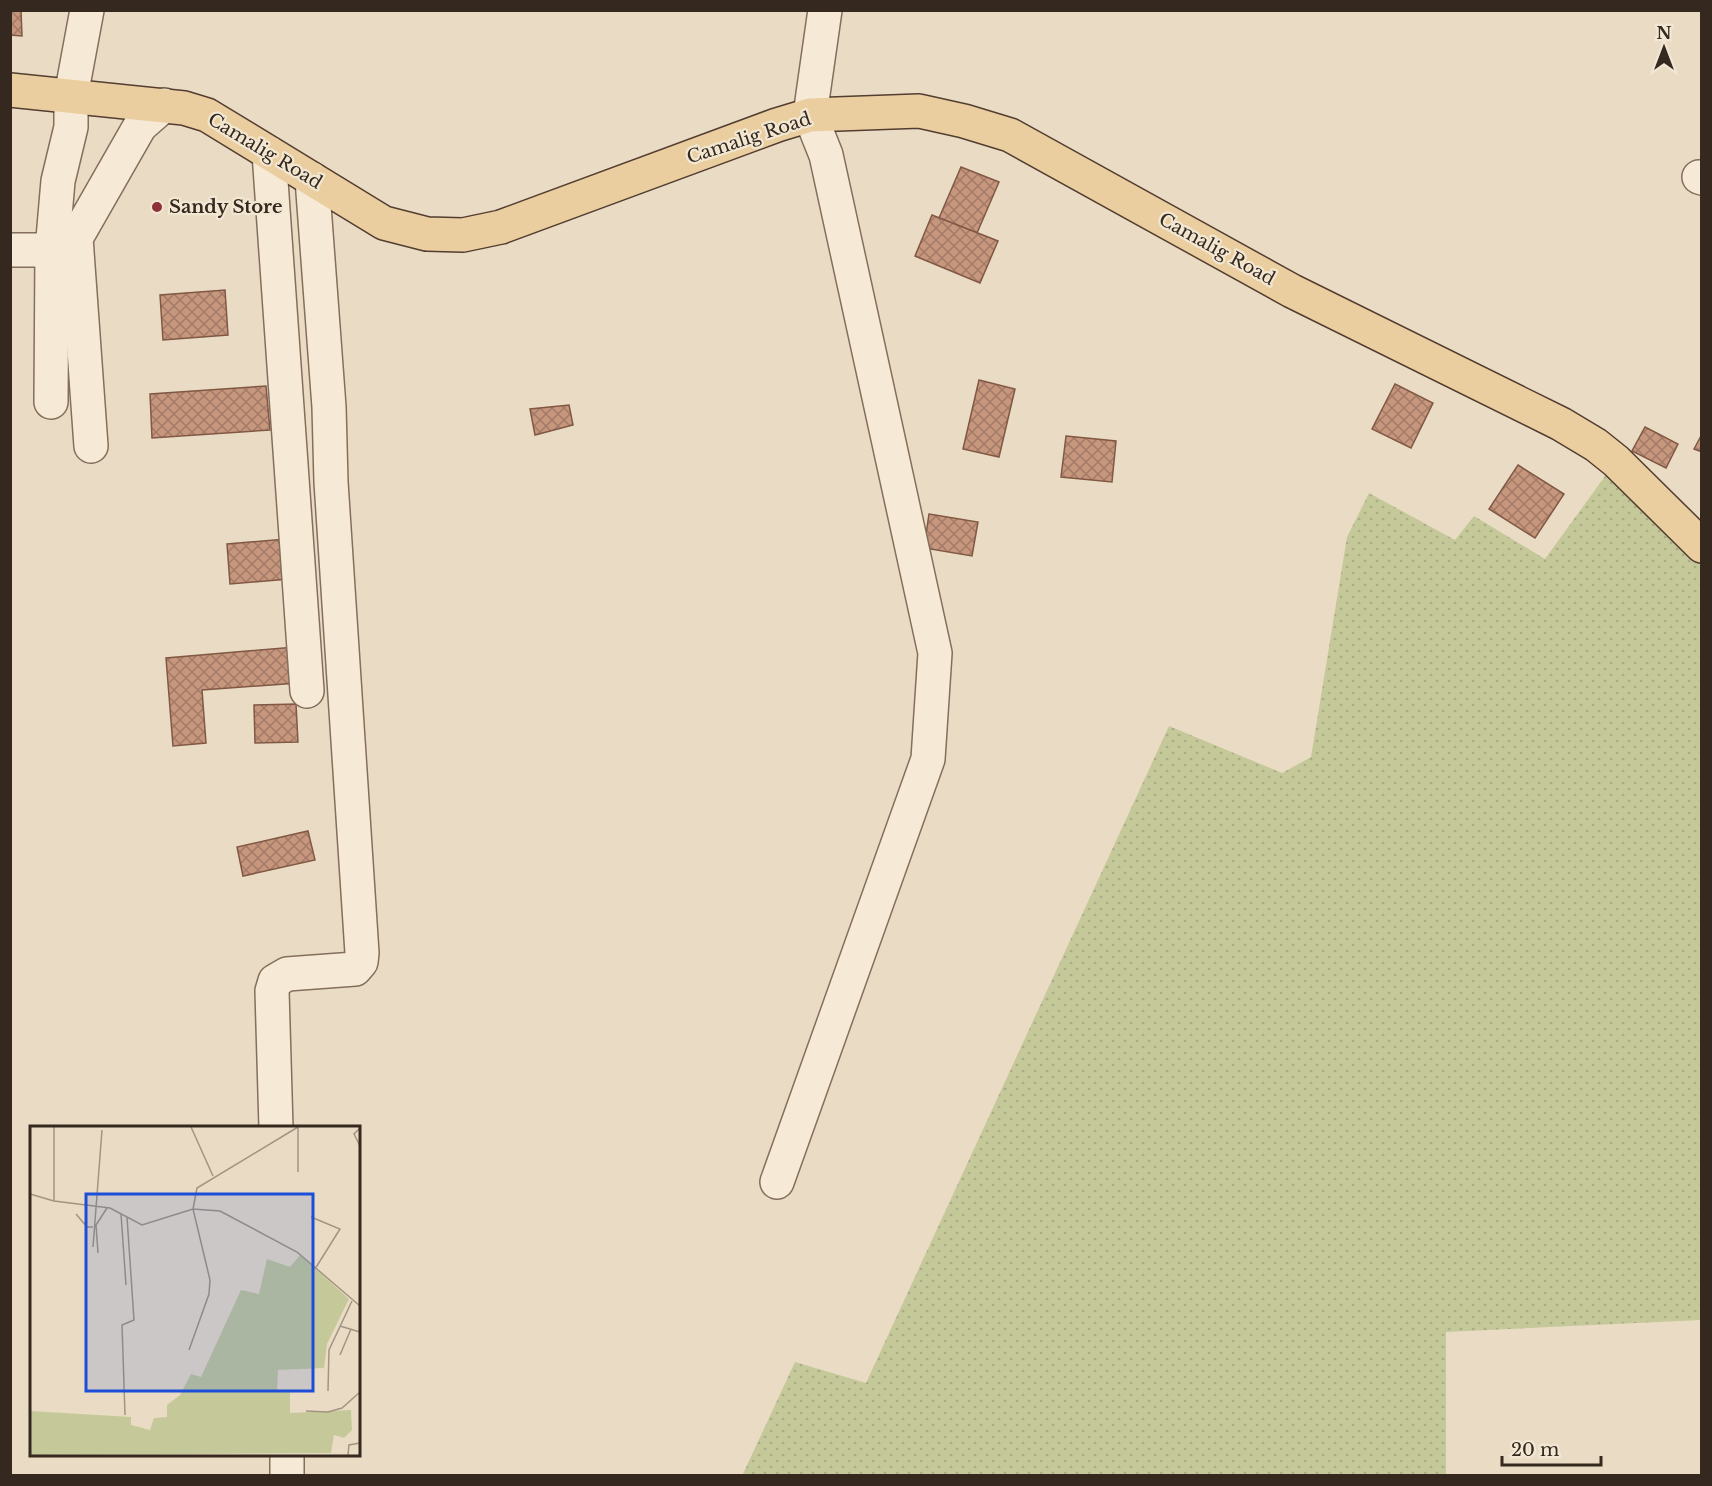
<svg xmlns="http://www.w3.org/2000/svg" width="1712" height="1486" font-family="'Libre Baskerville',serif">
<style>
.green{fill:url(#green-dots)}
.building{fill:url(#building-cross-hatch);stroke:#815844;stroke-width:1.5}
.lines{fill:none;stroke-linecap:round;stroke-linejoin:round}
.minor-casing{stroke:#846e5c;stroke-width:36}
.major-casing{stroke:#523d30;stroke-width:36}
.minor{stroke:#f6ead7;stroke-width:33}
.major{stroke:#ebce9f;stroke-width:33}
.poi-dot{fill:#8e3138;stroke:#f2e7d3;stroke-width:2}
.labels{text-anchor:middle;stroke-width:4.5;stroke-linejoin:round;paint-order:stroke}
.street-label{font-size:18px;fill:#35281f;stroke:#f2e7d3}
.poi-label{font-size:18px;font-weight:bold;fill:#35281f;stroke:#f2e7d3;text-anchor:start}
.inset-road{fill:none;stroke:#a29482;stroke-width:1.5}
.view{fill:#1d4ed8;fill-opacity:0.15;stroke:#1d4ed8;stroke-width:3}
.inset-edge{fill:none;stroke:#35281f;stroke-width:3}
</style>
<defs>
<pattern id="green-dots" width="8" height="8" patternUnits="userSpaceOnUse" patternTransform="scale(1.5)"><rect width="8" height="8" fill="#c5c899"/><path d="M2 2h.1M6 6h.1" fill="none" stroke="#aaac83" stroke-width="1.8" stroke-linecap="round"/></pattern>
<pattern id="building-cross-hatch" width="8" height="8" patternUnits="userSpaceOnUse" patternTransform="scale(1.5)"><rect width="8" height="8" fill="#c6967d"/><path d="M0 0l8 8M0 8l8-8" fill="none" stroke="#a27a66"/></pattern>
</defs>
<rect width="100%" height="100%" fill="#eadcc4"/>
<polygon class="green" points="1616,461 1701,546 1701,1320 1446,1332 1446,1475 742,1476 795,1362 866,1383 1169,726 1282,773 1311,757 1347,537 1369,493 1455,540 1474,516 1545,559"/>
<g class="building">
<polygon points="10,10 21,10 22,36 10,35"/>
<polygon points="961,167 999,182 977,233 939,218"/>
<polygon points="932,215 998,241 980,283 915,256"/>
<polygon points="225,290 228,335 163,340 160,295"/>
<polygon points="979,380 1015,389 999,457 963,449"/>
<polygon points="1395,384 1433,403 1411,448 1372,429"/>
<polygon points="266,386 270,430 152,438 150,394"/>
<polygon points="569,405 573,425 535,435 530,409"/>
<polygon points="1645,427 1678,444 1666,468 1632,451"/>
<polygon points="1702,434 1702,452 1694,449"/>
<polygon points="1066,436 1116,441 1112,482 1061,477"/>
<polygon points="1518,465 1564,494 1535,538 1489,509"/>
<polygon points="929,514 978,522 972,556 924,548"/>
<polygon points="286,539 289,579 230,584 227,544"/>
<polygon points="295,647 298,683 202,690 206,743 173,746 166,658"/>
<polygon points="296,704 298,742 255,743 254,705"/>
<polygon points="308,831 315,860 243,876 237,847"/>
</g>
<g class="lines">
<g class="minor-casing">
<g id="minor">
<polyline points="269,153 307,691"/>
<polyline points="1699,177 1702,178"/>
<polyline points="10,250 52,250"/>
<polyline points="51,402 52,250 58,181 71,127 71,96 87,10"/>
<polyline points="91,446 76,238 140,126 164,105"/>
<polyline points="276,1128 272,991 275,981 287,974 355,969 361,962 362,953 331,482 329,407 312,179"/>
<polyline points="777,1182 928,759 935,653 826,155 810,115 825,10"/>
<polyline points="287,1454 287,1476"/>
</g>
</g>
<g class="major-casing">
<polyline id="major" points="10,90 184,108 207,115 384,223 427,234 463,235 501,227 777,125 810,115 919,111 964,121 1010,135 1292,291 1561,424 1596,445 1616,461 1702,546"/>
</g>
<use href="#minor" class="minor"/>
<use href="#major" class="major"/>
</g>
<circle class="poi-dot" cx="157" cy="207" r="6"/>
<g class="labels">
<g class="street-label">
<text transform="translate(749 138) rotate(-18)" y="6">Camalig Road</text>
<text transform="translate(265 151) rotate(31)" y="6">Camalig Road</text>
<text transform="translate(1217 249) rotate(29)" y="6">Camalig Road</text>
</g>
<g class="poi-label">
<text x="169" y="213">Sandy Store</text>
</g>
</g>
<g transform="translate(30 1126)">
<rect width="330" height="330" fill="#eadcc4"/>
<path d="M270 129 319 173 297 218 294 242 248 244 247 265 260 266V287L321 284 322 304 314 312 304 309 301 327 0 329V285L101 291V299L120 304 124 292 137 291V279L150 269 161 248 171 251 211 164 229 168 237 133 260 141Z" fill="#c5c899"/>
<path class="inset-road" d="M24 1V75M161 1 183 50M330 2 324 8 330 20M268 46V1M0 68 24 75 80 82 112 99 163 83 190 85 267 126 330 180M46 88 57 101H63M91 88 96 159M281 91 310 103 285 143M63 121 72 4M68 127 66 99 77 82M310 200 330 206M159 224 179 168 180 154 163 83 167 62 268 1M310 229 321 203M298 265 299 224 322 175M276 285 298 286 312 282 330 266M95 289 92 199 104 194 97 91M318 329 319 319 330 317"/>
<path class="view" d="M56 68H283V265H56Z"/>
<rect width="330" height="330" class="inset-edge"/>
</g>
<rect width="1712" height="1486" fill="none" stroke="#35281f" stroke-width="24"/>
<g transform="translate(1664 48)" stroke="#f2e7d3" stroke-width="4.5" paint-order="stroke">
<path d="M0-4.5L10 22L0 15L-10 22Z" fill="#35281f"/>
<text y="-9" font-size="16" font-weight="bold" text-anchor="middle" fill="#35281f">N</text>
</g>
<path d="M1502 1456v9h99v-9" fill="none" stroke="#35281f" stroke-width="3"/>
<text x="1511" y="1456" font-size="18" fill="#35281f" stroke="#f2e7d3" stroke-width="4.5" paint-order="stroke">20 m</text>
</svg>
